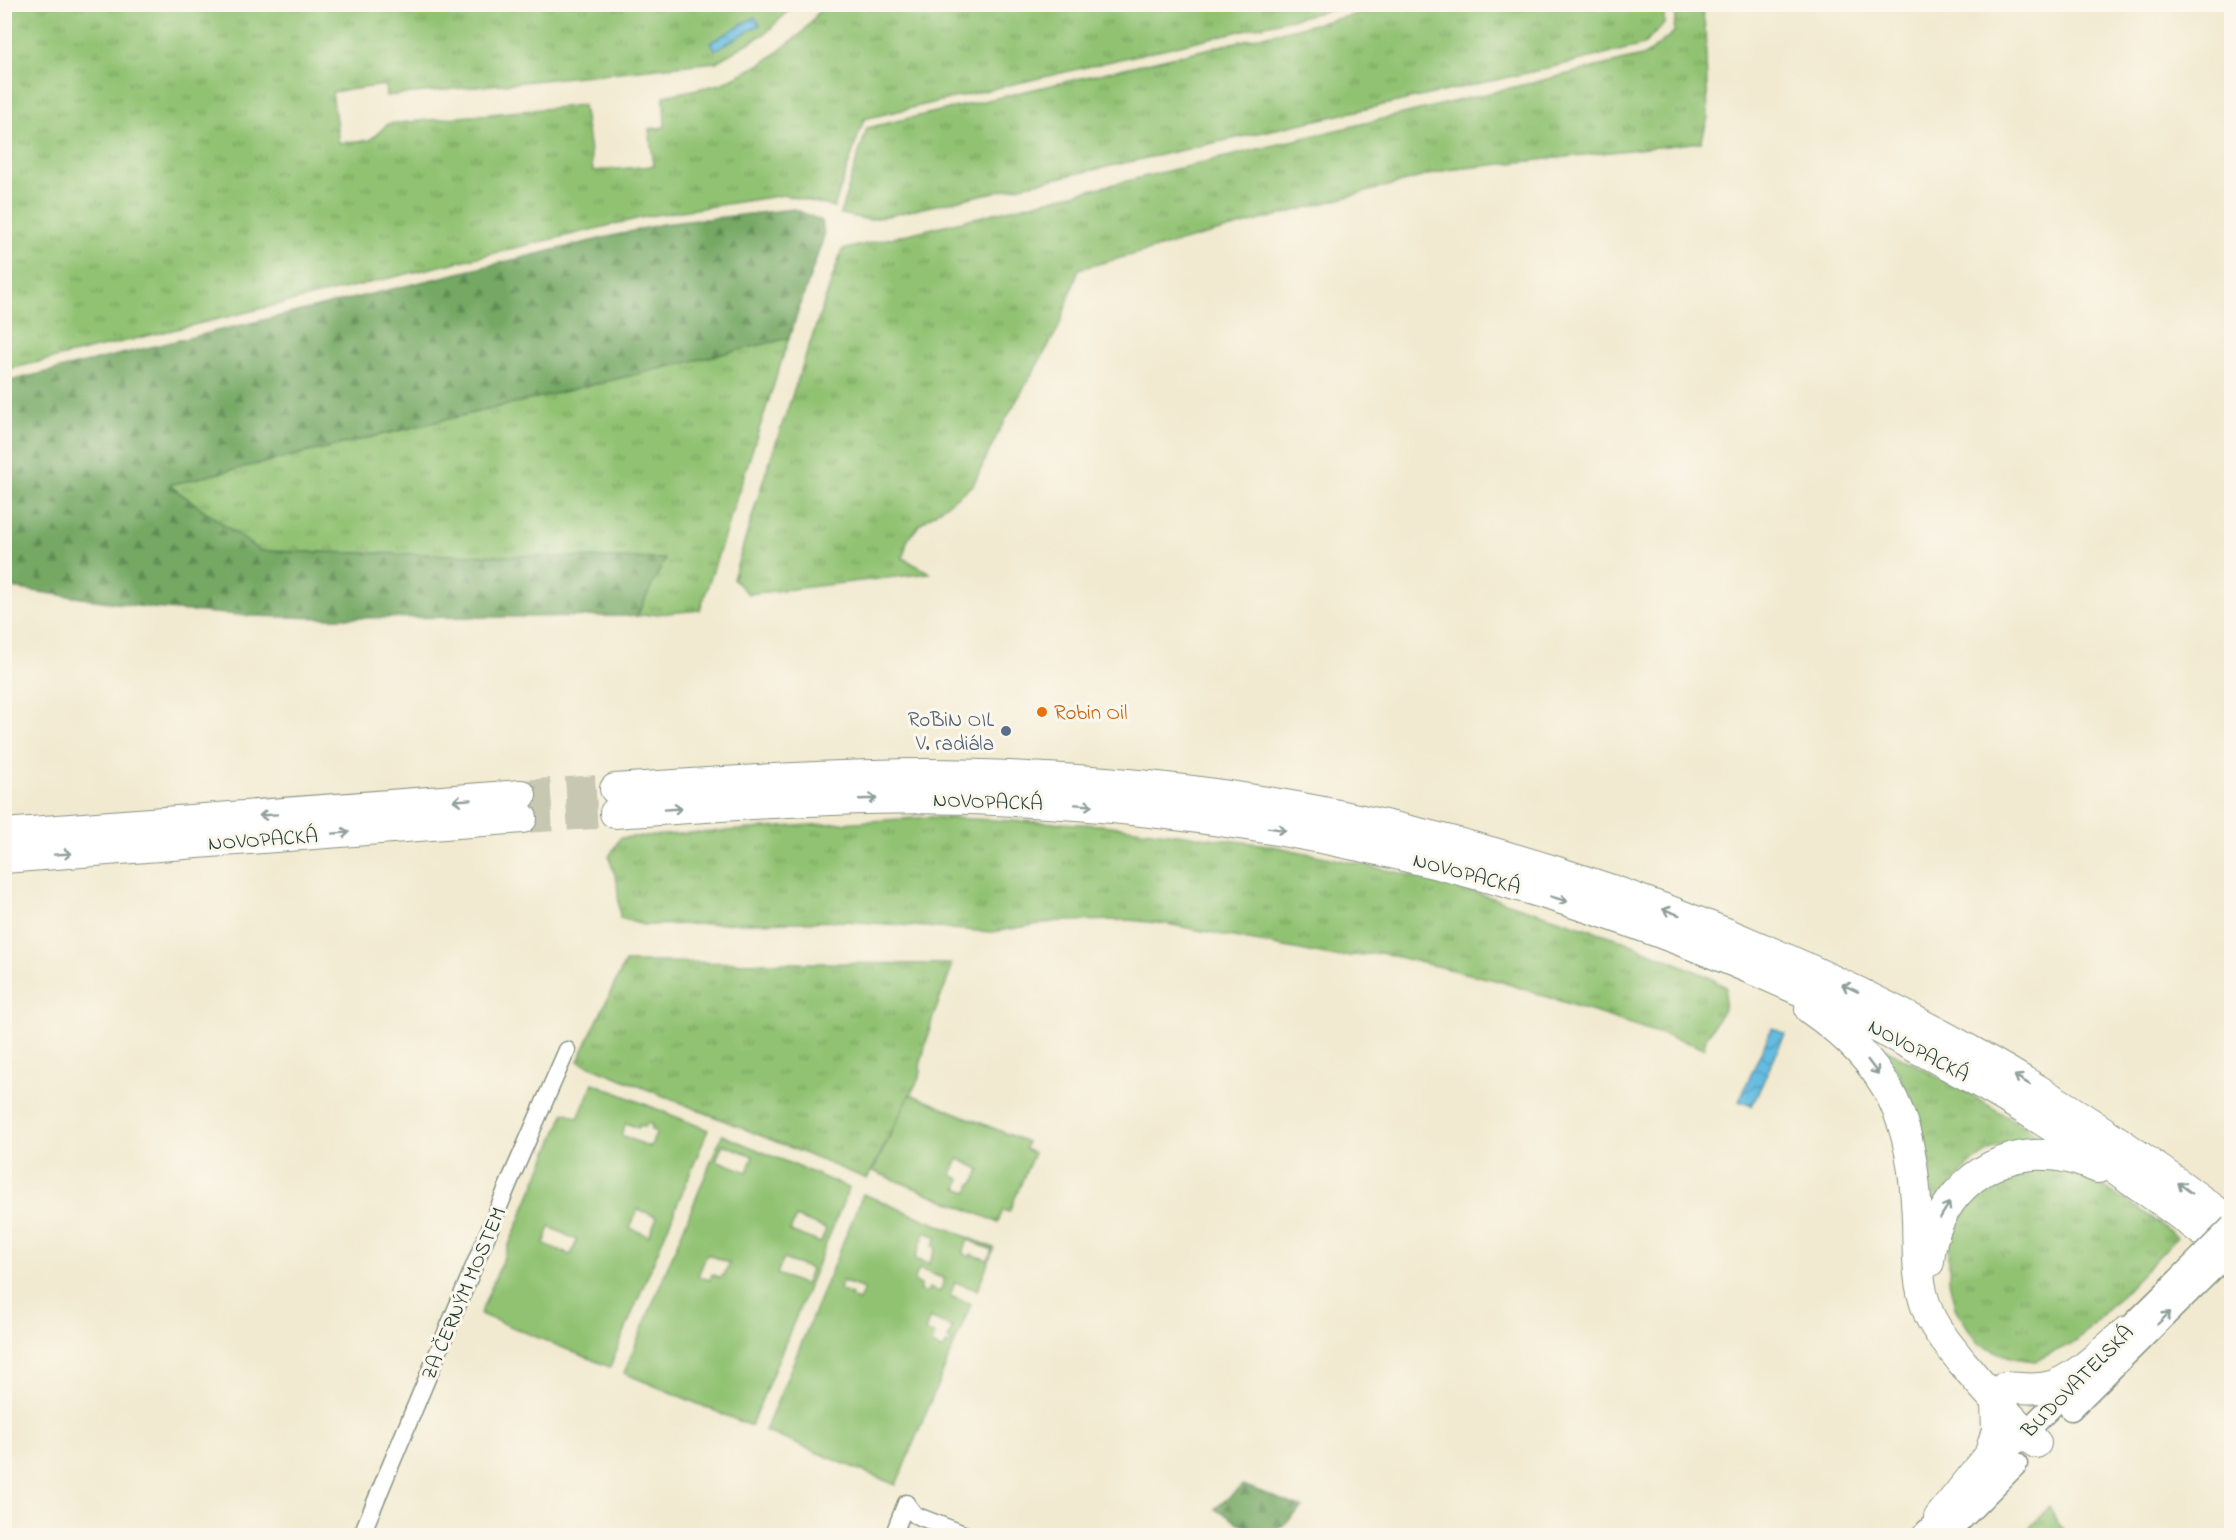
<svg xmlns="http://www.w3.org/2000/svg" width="2236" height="1540" font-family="'Indie Flower',sans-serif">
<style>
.grass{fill:url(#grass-tufts);stroke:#588053;stroke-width:1.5}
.forest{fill:url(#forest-firs);stroke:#4a724c;stroke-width:1.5}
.green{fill:#91c272;stroke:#588053;stroke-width:1.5;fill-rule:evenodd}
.water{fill:url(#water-waves);stroke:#417c8a;stroke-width:1.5}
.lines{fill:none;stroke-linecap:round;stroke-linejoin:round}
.highway-tunnel{stroke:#c8c7b1;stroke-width:30;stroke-dasharray:30 15;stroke-linecap:butt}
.street-casing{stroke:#889482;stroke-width:19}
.secondary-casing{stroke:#889482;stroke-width:25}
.highway-casing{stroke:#889482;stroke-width:32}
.street{stroke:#fff;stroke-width:16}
.secondary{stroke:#fff;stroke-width:22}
.highway{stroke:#fff;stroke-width:30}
.secondary-bridge-casing{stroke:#889482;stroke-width:25;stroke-linecap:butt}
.secondary-bridge{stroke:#fff;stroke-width:22}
.oneway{stroke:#8f9e9a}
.food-dot{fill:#e8710a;stroke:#fbf7ec;stroke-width:2}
.service-dot{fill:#5c6f8a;stroke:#fbf7ec;stroke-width:2}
.labels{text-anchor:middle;stroke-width:6;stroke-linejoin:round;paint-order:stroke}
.food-label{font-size:21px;fill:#c56008;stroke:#fbf7ec;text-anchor:start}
.service-label{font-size:21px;fill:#4e5e75;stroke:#fbf7ec;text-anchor:end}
.street-label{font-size:21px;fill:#1f3d34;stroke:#fbf7ec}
</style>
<defs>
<pattern id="grass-tufts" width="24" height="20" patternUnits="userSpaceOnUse" patternTransform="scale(1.5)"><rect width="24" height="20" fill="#91c272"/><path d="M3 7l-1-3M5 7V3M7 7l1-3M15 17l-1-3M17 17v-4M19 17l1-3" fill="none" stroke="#769f5e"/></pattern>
<pattern id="forest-firs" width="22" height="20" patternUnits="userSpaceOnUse" patternTransform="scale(1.5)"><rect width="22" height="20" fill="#74a864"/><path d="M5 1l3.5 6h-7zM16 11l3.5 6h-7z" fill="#5f8a53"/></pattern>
<pattern id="water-waves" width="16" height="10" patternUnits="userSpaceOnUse" patternTransform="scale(1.5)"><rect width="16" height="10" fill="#63bce1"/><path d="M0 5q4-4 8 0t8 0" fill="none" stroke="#519ab7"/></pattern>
</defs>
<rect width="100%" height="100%" fill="#fbf7ec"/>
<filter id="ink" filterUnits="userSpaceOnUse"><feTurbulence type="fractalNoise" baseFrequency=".0167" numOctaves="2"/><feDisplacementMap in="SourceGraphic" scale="12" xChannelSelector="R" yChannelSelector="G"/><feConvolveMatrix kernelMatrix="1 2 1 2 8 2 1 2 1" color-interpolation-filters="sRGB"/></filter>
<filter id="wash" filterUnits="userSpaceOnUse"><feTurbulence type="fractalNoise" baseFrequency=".008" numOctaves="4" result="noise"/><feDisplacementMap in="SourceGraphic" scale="24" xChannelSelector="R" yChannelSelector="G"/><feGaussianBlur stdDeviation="1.35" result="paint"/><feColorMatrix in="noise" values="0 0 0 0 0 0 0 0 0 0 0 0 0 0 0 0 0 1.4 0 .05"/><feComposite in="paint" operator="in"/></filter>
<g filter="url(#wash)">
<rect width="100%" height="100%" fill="#f2ead0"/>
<g class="grass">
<polygon points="4,5 794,5 766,33 716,62 386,96 385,85 332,92 339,143 370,140 388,124 583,105 593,171 654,166 649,129 665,127 664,96 721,84 763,63 803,32 824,5 1351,5 864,119 834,207 784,195 649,216 5,370"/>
<polygon points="1396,5 1664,4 1664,24 1643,45 1540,70 869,220 840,214 867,128"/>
<polygon points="1676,5 1701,5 1705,27 1708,118 1701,142 1447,170 1079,269 1058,329 1000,429 973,485 920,524 907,541 903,558 930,573 748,594 733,579 764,478 842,250 1646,55 1674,32"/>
<polygon points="789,338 700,610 637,616 664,559 260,551 169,485"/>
<polygon points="930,817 1102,825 1268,845 1444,882 1616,938 1707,976 1726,987 1724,1009 1706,1038 1704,1048 1499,981 1381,953 1336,957 1167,924 1129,920 1059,921 991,932 848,921 643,925 620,918 617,881 609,857 620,838"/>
<polygon points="625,962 951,964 951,970 932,1020 920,1066 921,1072 919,1078 867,1179 578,1061"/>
<path d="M1880 1046 1959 1088 2047 1140C2036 1141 2024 1140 2014 1142 1976 1149 1954 1182 1931 1209 1932 1140 1919 1103 1880 1046Z"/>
<path d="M2026 1167C2035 1168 2045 1168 2054 1169 2098 1177 2143 1211 2177 1237L2077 1341 2035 1361 2013 1358 1979 1345 1955 1308 1949 1281V1244L1961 1212 2002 1175Z"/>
<polygon points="2049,1507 2059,1525 2069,1535 2023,1535"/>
</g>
<g class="forest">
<polygon points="794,209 822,221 824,236 789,338 169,485 260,551 665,559 637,616 327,618 252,616 152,608 5,587 5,382 662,224"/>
<polygon points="1243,1485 1303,1508 1276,1531 1260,1535 1215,1509"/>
</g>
<g class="green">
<path d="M593 1083 708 1130 610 1367 480 1314 565 1112 578 1118ZM626 1123 638 1128 640 1125 645 1127 647 1123 652 1125 651 1130 657 1132 650 1147 621 1135ZM638 1209 657 1217 649 1236 630 1228ZM550 1227 577 1240 571 1255 544 1244Z"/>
<path d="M910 1094 1027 1142 1025 1149 1034 1153 1009 1212 1003 1210 998 1222 873 1171ZM958 1159 980 1169 974 1184H971L968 1192 957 1188 960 1179 951 1175Z"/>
<path d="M722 1135 849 1188 751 1426 624 1373ZM723 1144 753 1156 747 1172 716 1160ZM796 1217 826 1229 821 1243 790 1231ZM707 1254 729 1263 724 1276 722 1275 720 1278 712 1274 710 1280 698 1276ZM783 1259 811 1269 805 1285 777 1274Z"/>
<path d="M863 1194 994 1248 977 1290 955 1282 950 1296 971 1304 896 1485 765 1431ZM925 1232 937 1237 933 1246 936 1248 929 1264 915 1259ZM968 1240 992 1250 988 1260 971 1254 970 1257 962 1253ZM919 1269 945 1279 940 1292 929 1288 926 1293 919 1290 921 1285 914 1281ZM842 1281 864 1289 859 1301 851 1298 852 1295 839 1290ZM930 1318 953 1328 948 1339 952 1341 950 1345 946 1344 944 1350 932 1345 935 1335 925 1331Z"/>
</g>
<g class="water">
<polygon points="755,17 760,25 715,50 711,42"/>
<polygon points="1772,1028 1785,1034 1752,1106 1739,1101"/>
</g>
</g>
<g filter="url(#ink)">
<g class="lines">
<g class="highway-tunnel">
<polyline points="521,795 615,789"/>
<polyline points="522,818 615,813"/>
</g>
<g class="street-casing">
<g id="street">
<polyline points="361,1536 511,1178 567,1050"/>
<polyline points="893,1536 906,1503 915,1515 969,1536"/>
</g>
</g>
<g class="secondary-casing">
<g id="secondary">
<polyline points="2115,1342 2176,1282"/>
<polyline points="2071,1409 2189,1292"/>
<polyline points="1984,1474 2079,1379"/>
<polyline points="1922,1536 1950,1508"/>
<polyline points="1945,1536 2016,1464"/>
</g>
</g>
<g class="highway-casing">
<g id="highway">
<path d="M615 789C701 783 788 777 874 775 951 772 1029 776 1106 782 1412 807 1713 906 1980 1056 2068 1105 2151 1162 2232 1223"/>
<path d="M615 813C741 805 868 794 995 800 1335 814 1670 907 1966 1075 2060 1127 2146 1189 2232 1253"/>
<polyline points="4,834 521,795"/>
<polyline points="4,858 522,818"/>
<path d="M1810 1009C1892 1066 1913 1122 1917 1219 1918 1248 1916 1281 1927 1309 1934 1329 1949 1345 1962 1362 1985 1390 2010 1417 2036 1443"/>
<path d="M1929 1262C1932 1202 1984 1152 2045 1155 2064 1155 2080 1161 2098 1168"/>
<path d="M2005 1387C2019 1388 2033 1390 2047 1387 2073 1382 2105 1349 2126 1332"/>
<polyline points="1939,1518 1989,1456 1997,1430 1996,1403"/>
</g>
</g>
<use href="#street" class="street"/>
<use href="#secondary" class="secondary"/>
<use href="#highway" class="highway"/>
<g class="secondary-bridge-casing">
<g id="secondary-bridge">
<polyline points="2176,1282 2232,1226"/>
<polyline points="2189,1292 2232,1250"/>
</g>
</g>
<use href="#secondary-bridge" class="secondary-bridge"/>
</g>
<defs><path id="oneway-shaft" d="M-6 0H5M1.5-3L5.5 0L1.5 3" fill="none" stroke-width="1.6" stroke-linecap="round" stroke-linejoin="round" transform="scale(1.5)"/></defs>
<g class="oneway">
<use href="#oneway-shaft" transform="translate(868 799) rotate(-2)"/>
<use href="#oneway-shaft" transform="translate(462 800) rotate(176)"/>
<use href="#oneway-shaft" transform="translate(1084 805) rotate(4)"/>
<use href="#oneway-shaft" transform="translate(673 809) rotate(-4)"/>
<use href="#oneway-shaft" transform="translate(268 815) rotate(176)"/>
<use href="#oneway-shaft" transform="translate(1277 829) rotate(9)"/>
<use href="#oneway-shaft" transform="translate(341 833) rotate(-4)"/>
<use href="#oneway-shaft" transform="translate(63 854) rotate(-4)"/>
<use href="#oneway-shaft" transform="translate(1559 899) rotate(17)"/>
<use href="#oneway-shaft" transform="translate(1671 912) rotate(-160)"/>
<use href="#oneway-shaft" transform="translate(1850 988) rotate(-155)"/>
<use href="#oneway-shaft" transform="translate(1873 1067) rotate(53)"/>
<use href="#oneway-shaft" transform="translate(2022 1080) rotate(-149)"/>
<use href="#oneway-shaft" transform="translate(2185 1188) rotate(-143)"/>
<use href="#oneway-shaft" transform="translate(1945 1210) rotate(-59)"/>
<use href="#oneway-shaft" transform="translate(2164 1318) rotate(-44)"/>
</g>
</g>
<circle class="food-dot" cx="1042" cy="712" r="6"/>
<circle class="service-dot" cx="1006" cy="731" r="6"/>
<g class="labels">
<g class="food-label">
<text x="1054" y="719">Robin Oil</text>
</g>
<g class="service-label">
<text x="994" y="726">RoBiN OIL<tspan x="994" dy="24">V. radiála</tspan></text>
</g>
<g class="street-label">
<text transform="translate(988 801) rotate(2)" y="7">NOVOPACKÁ</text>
<text transform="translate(263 839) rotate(-4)" y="7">NOVOPACKÁ</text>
<text transform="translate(1467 873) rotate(15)" y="7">NOVOPACKÁ</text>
<text transform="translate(1919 1050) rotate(28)" y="7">NOVOPACKÁ</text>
<text transform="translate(463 1293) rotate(-67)" y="7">ZA ČERNÝM MOSTEM</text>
<text transform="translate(2077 1381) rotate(-45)" y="7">BUDOVATELSKÁ</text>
</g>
</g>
<rect width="2236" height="1540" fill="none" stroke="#fbf7ec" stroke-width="24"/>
</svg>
